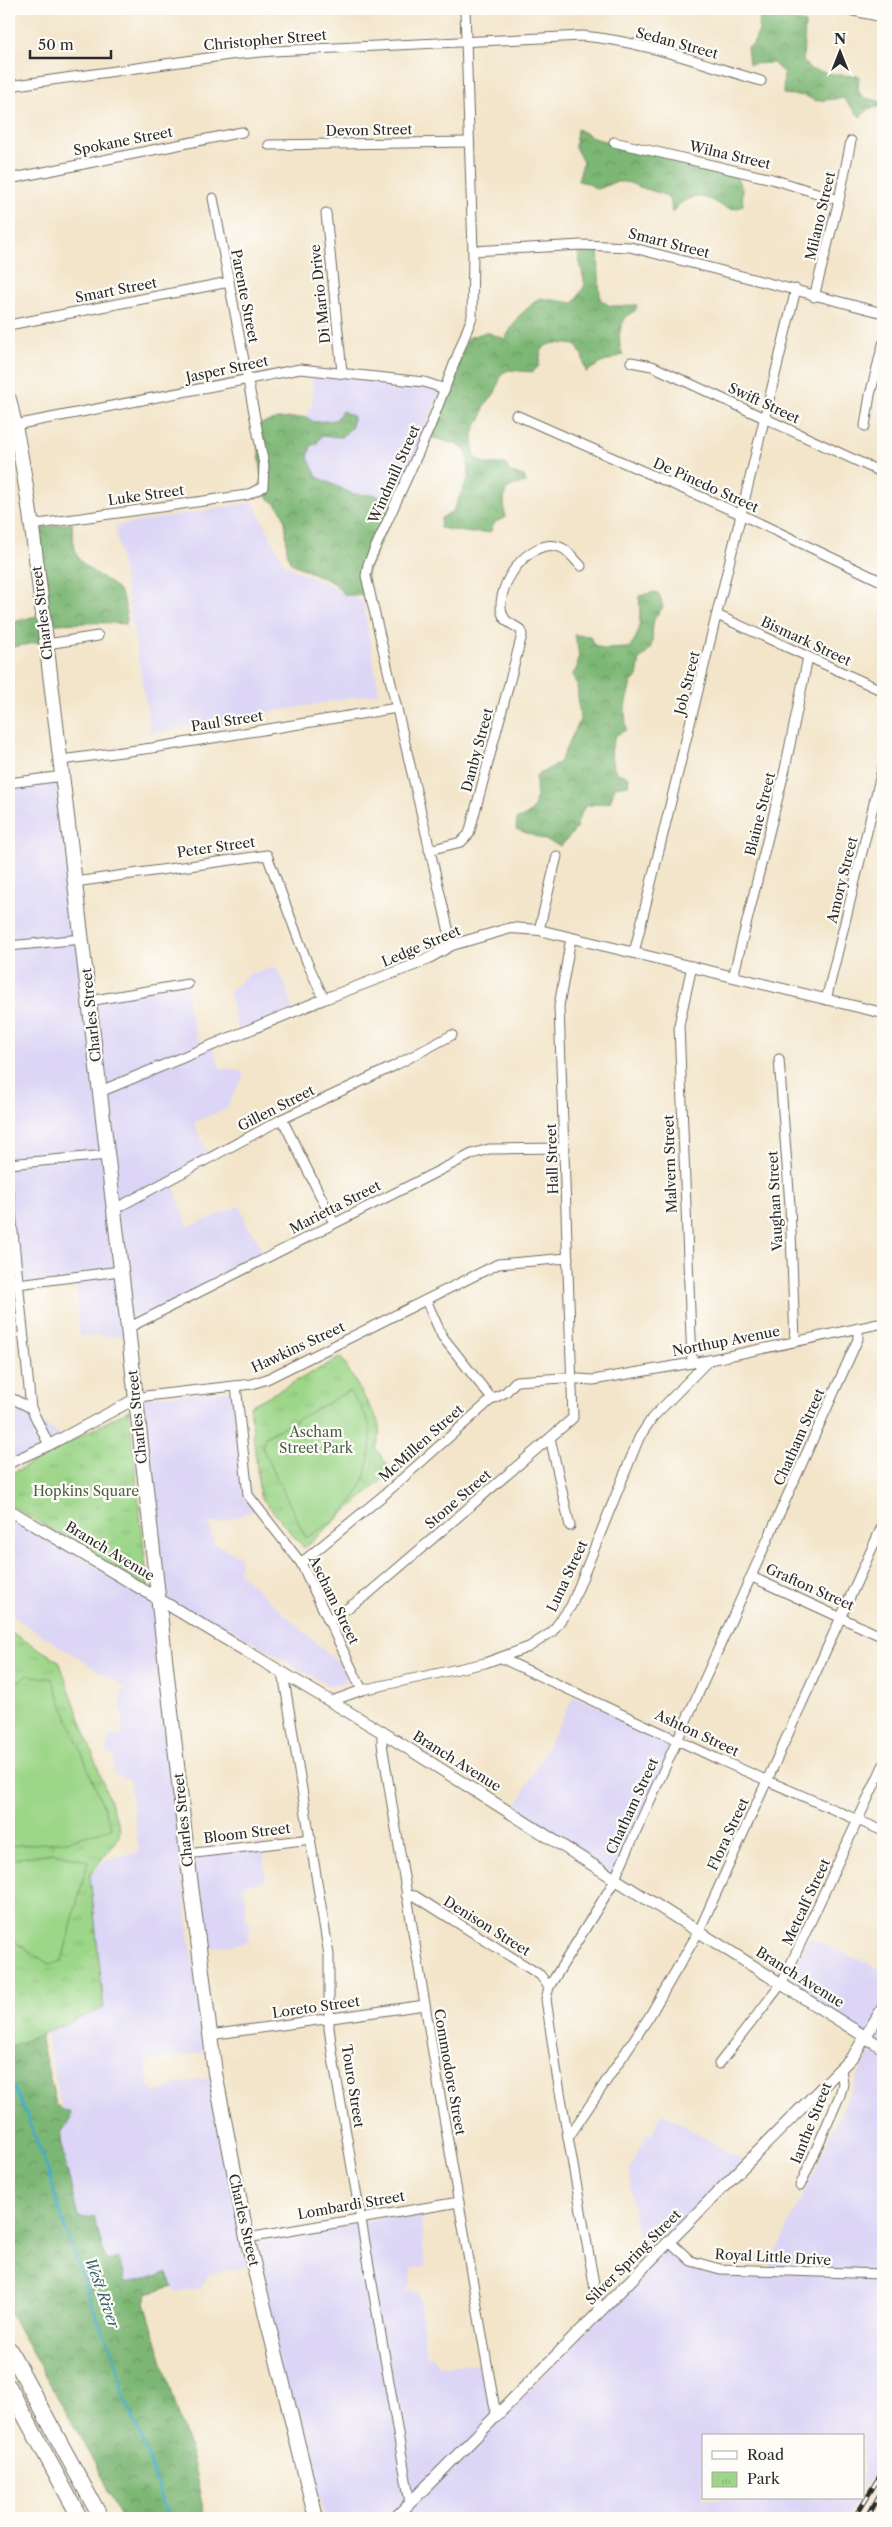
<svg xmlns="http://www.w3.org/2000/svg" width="892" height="2527" font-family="'Libre Caslon Text',serif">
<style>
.built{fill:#dcd5f6}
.forest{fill:url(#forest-crowns);stroke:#547150}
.park{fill:url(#park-tufts);stroke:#64805a}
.pitch{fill:#9cd688;stroke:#64805a}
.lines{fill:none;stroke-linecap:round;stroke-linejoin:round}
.stream{stroke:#45acc4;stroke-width:3}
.minor-casing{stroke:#716c63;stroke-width:11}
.tertiary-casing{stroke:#716c63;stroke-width:12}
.secondary-casing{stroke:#716c63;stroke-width:13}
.primary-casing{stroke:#716c63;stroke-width:16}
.motorway-casing{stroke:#716c63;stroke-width:17}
.minor{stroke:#fff;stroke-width:9}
.tertiary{stroke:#fff;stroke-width:10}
.secondary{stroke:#fff;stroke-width:11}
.primary{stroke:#fff;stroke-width:14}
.motorway{stroke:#fff;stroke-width:15}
.rail-casing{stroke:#2b2b2b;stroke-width:5}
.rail{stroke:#fdfcf7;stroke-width:3;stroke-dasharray:9;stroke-linecap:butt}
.labels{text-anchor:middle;stroke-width:4.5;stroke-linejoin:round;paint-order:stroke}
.street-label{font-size:14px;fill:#2b2b2b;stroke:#fdfcf7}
.park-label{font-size:14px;fill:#4d5e47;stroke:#fdfcf7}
.water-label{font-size:15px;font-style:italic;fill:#355f68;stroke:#fdfcf7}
</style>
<defs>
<pattern id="forest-crowns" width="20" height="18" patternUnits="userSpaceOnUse" patternTransform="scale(1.25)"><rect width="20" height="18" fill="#7db774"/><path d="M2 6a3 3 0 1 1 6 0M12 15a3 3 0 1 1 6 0" fill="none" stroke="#67955f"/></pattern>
<pattern id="park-tufts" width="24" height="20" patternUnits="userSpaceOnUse" patternTransform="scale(1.25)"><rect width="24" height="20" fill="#9cd688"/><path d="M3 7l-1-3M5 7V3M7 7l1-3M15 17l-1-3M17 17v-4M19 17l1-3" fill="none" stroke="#87b876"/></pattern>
</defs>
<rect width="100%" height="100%" fill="#fdfcf7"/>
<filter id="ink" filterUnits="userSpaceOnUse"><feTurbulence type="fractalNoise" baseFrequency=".02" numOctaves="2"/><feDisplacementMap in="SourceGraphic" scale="10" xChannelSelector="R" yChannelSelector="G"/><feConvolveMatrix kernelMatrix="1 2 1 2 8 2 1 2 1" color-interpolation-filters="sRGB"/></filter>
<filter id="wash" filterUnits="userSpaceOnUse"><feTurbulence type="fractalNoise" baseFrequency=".0096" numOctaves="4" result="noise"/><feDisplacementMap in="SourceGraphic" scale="20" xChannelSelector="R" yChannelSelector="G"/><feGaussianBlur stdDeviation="1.12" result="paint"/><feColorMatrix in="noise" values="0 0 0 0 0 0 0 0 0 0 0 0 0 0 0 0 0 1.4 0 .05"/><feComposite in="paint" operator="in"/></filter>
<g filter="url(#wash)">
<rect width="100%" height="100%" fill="#f3e5ca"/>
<g class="built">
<polygon points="313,372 441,389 396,505 375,495 353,494 316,477 308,458 311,446 339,417 336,420 314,422 306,417 312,405"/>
<polygon points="253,502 285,565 363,602 379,693 151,733 115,526"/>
<polygon points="60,777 89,998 188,984 188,1009 201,1047 212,1045 220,1068 238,1070 244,1075 226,1109 194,1122 209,1158 171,1179 188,1227 240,1206 248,1228 257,1239 266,1260 130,1329 128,1336 79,1336 76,1281 21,1287 9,1281 9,784"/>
<polygon points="276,967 285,983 293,1010 240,1032 233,1016 230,990 245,978 246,979 249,974"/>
<polygon points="235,1390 254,1510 220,1523 208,1523 214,1543 239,1556 241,1565 237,1571 339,1664 348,1683 330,1686 207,1616 199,1626 162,1606 190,1851 263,1845 266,1879 262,1882 244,1885 246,1919 250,1923 248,1942 201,1950 186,1854 179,1855 205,2052 146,2062 149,2087 153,2089 155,2093 163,2092 171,2086 215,2076 255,2242 420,2210 425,2266 411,2269 412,2282 405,2290 419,2293 426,2356 433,2357 439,2366 484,2363 497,2421 502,2418 656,2258 637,2237 630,2184 630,2169 647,2134 652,2134 662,2112 748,2164 669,2250 690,2264 766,2274 856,2080 875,2044 785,1988 809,1937 883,1970 883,2457 863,2490 863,2436 703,2436 703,2498 858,2498 846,2518 326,2518 282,2380 254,2265 207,2275 201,2288 174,2292 167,2273 125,2283 105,2258 94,2216 85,2218 78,2217 60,2140 61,2131 70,2120 63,2115 45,2032 103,2007 90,1875 106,1859 139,1852 129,1779 113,1774 115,1757 107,1754 106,1746 109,1737 123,1734 120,1693 127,1689 9,1614 9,1515 157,1602 135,1398"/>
<polygon points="9,1393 28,1404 26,1411 29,1415 62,1436 9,1467"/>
<polygon points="574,1696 680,1742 613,1880 511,1816"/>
</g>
<g class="forest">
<polygon points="760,9 779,9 790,20 805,23 803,60 809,69 838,75 859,76 858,91 865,98 883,102 883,107 870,108 860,117 843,98 815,101 806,96 783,94 784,73 773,63 749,64 747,47 752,46 759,31"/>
<path d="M577 129 596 139 733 171 742 188 743 205C729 215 719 202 706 198 692 195 679 201 672 213 672 192 659 194 643 188 633 185 630 181 617 182 611 182 605 188 596 189L588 183 578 181 583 162 575 147Z"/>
<path d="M595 248 598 250 600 299 610 306 637 305 635 311C619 317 616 340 623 355L601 363 586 372 582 355 576 345C553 343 540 338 539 366L533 372 509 370 502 373 495 393 484 406 481 420 476 425 473 434 474 454 477 460 485 464H506L510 473 524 476 526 483C500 485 504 496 505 518L495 522 490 532 471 533 440 528 441 518 452 513 469 476 467 451 456 444 430 437 468 338 486 332 505 339 518 317 539 298 574 303 585 285 577 249Z"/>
<path d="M342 411 353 416 352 427 341 437 321 436 317 443 311 446 308 458 317 477 353 494 375 495 396 505 367 573 369 595H345L334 583 291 563C282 550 292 520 277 505 272 500 264 496 258 490L262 479 256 425 278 419 306 417 314 422 336 420Z"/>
<path d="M72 523C73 533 73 552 80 560 104 587 128 578 126 624 98 621 73 624 45 624L44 641 9 648V620C20 623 30 616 42 615L33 529Z"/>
<path d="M655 592 659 594 663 607C660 612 653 618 653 624 651 640 656 649 640 658L637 677 631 683 625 706 626 730 616 735C610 747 609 762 617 773L629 777 628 785 615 787 610 802 585 806 578 820 576 829 561 846 516 829 517 819C541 812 536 797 536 776L559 763 580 720 577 684 572 675C582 665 579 648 574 635L590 636 593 644 603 649 628 648C643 634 640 614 639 596Z"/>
<polygon points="9,1972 43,2027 41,2040 56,2104 61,2109 71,2113 70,2120 61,2131 60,2140 78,2217 85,2218 94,2216 105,2258 108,2261 119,2258 125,2283 167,2273 172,2286 147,2293 145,2303 194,2466 205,2518 120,2518 94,2461 9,2312"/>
</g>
<g class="park">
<polygon points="341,1357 378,1421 380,1435 376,1449 392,1471 304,1548 260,1496 250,1406"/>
<polygon points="129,1410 148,1588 9,1504 9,1475"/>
<polygon points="9,1631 59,1661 120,1829 119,1836 90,1875 104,2008 9,2047"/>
</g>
<g class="pitch">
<path d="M349 1391C356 1400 364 1410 368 1421 372 1430 371 1445 369 1456 364 1498 342 1517 306 1538L262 1447 265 1437Z"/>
<polygon points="28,1675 52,1679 112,1828 67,1841 9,1846 9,1688"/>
<polygon points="53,1853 88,1861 62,1961 49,1964 9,1938 9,1861 12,1859"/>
</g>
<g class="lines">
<polyline class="stream" points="9,2077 25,2111 48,2171 64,2226 98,2321 113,2352 124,2396 141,2436 168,2518"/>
</g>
</g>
<g filter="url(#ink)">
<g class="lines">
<g class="minor-casing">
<g id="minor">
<polyline points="844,9 883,17"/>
<path d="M9 86 229 55 273 51 582 36C643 41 703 64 761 81"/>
<polyline points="614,142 772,179 839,200"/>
<polyline points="269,145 469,142"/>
<polyline points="9,179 242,132"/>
<polyline points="326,213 342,372"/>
<polyline points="473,251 581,245 630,247 883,313"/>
<polyline points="814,297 839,200 851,141"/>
<polyline points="9,325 229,282"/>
<polyline points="631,362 652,366 883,473"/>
<polyline points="516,415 740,514 883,582"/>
<polyline points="15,425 300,369 424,382 445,389"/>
<polyline points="865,426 870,395 883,344"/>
<polyline points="31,525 247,495 263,487 264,465 213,198"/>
<polyline points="717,615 883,691"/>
<polyline points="47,644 98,636"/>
<polyline points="61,760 152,748 397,708"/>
<polyline points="9,783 63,776"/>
<path d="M429 850 461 842 469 834 522 635 521 630C516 626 509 624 505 619 488 596 529 530 564 549 570 553 576 561 581 566"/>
<polyline points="75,882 267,855 307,962 324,999"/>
<polyline points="539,930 557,856"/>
<polyline points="452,945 366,576 368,564 430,427 472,317 473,251 465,9"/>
<polyline points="9,946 82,939"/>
<polyline points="634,953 796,289"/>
<polyline points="733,977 785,769 808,657"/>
<polyline points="826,1000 883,766"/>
<polyline points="89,1001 188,984"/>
<polyline points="779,1059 790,1205 795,1341"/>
<polyline points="282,1119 334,1223"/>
<polyline points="9,1164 107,1155"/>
<polyline points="9,1193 31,1408 49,1445"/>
<polyline points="113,1210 282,1119 394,1066 452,1035"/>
<polyline points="9,1279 18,1284 120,1271"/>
<polyline points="426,1300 442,1336 492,1399"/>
<polyline points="128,1328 472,1154 489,1149 565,1148"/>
<polyline points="692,1363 679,1025 692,966"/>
<polyline points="236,1386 248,1495 301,1563 362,1690"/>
<polyline points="9,1397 31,1408"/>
<polyline points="135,1399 146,1396 252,1384 267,1379 498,1264 568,1258"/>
<polyline points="550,1438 570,1526"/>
<polyline points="301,1563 385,1494 492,1399 506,1392 516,1381 563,1378 593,1380 709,1360 883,1323"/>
<polyline points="752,1577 883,1637"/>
<polyline points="329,1621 368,1594 573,1418 559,1006 571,938"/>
<polyline points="501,1658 720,1760 883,1831"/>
<polyline points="283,1673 329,1955 329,2028 333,2058 410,2503"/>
<polyline points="332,1701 362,1690 485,1663 529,1647 552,1632 571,1606 639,1438 652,1418 709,1360"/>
<polyline points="382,1732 382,1744 440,2095 496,2415"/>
<polyline points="187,1854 311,1839"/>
<polyline points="406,1895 415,1896 540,1975 549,1987"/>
<polyline points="210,2035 425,2005"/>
<polyline points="719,2064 782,1983 883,1766"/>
<polyline points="568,2138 649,2017 699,1931 883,1524"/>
<polyline points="800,2186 840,2095 843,2084 841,2069"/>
<polyline points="247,2238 459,2202"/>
<polyline points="670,2242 691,2261 720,2269 883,2274"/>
<polyline points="599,2312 557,2075 546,1999 549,1987 612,1885 858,1339 858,1328"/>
</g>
</g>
<g class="tertiary-casing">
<g id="tertiary">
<polyline points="99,1092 324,999 422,962 452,945 511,928 539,930 883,1013"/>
<polyline points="9,1463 49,1445 135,1399"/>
</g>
</g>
<g class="secondary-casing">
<g id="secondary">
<polyline points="9,1510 382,1732 883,2048"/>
<polyline points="395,2518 854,2055 883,2008"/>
</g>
</g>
<g class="primary-casing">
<path id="primary" d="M9 399C26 470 34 542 43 615L128 1328 187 1854 215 2073 247 2238 316 2518"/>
</g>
<g class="motorway-casing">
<g id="motorway">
<polyline points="9,2349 101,2518"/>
<polyline points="9,2387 80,2518"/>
</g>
</g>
<use href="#minor" class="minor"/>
<use href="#tertiary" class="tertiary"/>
<use href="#secondary" class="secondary"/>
<use href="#primary" class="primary"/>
<use href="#motorway" class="motorway"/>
<g class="rail-casing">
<g id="rail">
<polyline points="854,2518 883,2471"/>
<polyline points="867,2518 883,2489"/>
</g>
</g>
<use href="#rail" class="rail"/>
</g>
</g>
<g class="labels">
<g class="street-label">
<text transform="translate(265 40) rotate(-5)" y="5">Christopher Street</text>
<text transform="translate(677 43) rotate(15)" y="5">Sedan Street</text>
<text transform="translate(369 130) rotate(-1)" y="5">Devon Street</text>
<text transform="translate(123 141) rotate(-11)" y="5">Spokane Street</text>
<text transform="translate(730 155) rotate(13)" y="5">Wilna Street</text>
<text transform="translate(820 216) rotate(-77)" y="5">Milano Street</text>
<text transform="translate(669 243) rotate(14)" y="5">Smart Street</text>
<text transform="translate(116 290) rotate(-11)" y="5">Smart Street</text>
<text transform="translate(320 294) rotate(-96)" y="5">Di Mario Drive</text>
<text transform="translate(245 296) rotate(79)" y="5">Parente Street</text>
<text transform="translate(227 369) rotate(-12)" y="5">Jasper Street</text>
<text transform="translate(764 403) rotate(25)" y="5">Swift Street</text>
<text transform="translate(394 474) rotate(-66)" y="5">Windmill Street</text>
<text transform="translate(706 485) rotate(24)" y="5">De Pinedo Street</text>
<text transform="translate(146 495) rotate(-8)" y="5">Luke Street</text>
<text transform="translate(42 613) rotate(-97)" y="5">Charles Street</text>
<text transform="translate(806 641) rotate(25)" y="5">Bismark Street</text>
<text transform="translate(687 683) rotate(-76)" y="5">Job Street</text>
<text transform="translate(227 721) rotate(-9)" y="5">Paul Street</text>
<text transform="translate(477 750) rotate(-75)" y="5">Danby Street</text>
<text transform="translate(760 814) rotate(-76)" y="5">Blaine Street</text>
<text transform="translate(216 847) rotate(-8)" y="5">Peter Street</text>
<text transform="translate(842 880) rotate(-76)" y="5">Amory Street</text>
<text transform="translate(421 946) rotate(-23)" y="5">Ledge Street</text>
<text transform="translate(91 1015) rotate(-96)" y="5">Charles Street</text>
<text transform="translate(276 1108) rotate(-27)" y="5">Gillen Street</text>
<text transform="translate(552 1159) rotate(-92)" y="5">Hall Street</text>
<text transform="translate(670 1164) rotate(-92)" y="5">Malvern Street</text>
<text transform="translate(775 1201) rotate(-93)" y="5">Vaughan Street</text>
<text transform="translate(335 1207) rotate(-27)" y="5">Marietta Street</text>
<text transform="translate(726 1341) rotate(-11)" y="5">Northup Avenue</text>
<text transform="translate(298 1347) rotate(-25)" y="5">Hawkins Street</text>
<text transform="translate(137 1417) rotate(-96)" y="5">Charles Street</text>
<text transform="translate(799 1437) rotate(-66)" y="5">Chatham Street</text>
<text transform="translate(421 1443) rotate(-42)" y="5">McMillen Street</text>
<text transform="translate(458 1499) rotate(-41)" y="5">Stone Street</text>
<text transform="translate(110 1551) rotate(31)" y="5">Branch Avenue</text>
<text transform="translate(567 1576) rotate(-65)" y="5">Luna Street</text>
<text transform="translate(810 1587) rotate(24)" y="5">Grafton Street</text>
<text transform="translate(334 1600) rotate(64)" y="5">Ascham Street</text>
<text transform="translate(697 1733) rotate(25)" y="5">Ashton Street</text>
<text transform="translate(457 1761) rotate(32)" y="5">Branch Avenue</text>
<text transform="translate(632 1806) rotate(-65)" y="5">Chatham Street</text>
<text transform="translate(183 1820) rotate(-96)" y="5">Charles Street</text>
<text transform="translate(247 1833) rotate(-7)" y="5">Bloom Street</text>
<text transform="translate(728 1834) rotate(-65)" y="5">Flora Street</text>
<text transform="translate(806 1902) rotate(-65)" y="5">Metcalf Street</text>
<text transform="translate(487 1926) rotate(32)" y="5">Denison Street</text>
<text transform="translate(800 1977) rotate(32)" y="5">Branch Avenue</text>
<text transform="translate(316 2007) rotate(-8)" y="5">Loreto Street</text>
<text transform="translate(450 2072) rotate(80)" y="5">Commodore Street</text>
<text transform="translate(353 2086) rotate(81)" y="5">Touro Street</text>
<text transform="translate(811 2123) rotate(-68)" y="5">Ianthe Street</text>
<text transform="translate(351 2205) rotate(-10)" y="5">Lombardi Street</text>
<text transform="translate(244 2220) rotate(77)" y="5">Charles Street</text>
<text transform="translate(633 2257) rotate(-45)" y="5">Silver Spring Street</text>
<text transform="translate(773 2257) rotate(3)" y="5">Royal Little Drive</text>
</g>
<g class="park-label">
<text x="316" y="1437">Ascham<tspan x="316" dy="16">Street Park</tspan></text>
<text x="86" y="1496">Hopkins Square</text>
</g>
<g class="water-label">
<text transform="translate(102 2293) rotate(70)" y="5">West River</text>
</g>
</g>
<rect width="892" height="2527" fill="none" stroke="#fdfcf7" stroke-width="30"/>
<rect x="702" y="2434" width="162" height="65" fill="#fdfcf7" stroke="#a9a8a5"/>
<rect x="712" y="2451" width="25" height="8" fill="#ffffff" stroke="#a9a8a5"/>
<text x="747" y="2460" font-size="15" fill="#2b2b2b">Road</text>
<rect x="712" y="2472" width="25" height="15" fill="url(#park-tufts)" stroke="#a9a8a5"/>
<text x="747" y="2484" font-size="15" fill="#2b2b2b">Park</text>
<g transform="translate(840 52)" stroke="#fdfcf7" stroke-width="4" paint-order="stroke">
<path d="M0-4L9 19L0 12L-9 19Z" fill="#2b2b2b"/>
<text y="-8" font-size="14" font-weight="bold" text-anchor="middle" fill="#2b2b2b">N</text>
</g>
<path d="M30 50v8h81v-8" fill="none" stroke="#2b2b2b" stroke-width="2.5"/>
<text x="38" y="50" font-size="15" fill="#2b2b2b" stroke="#fdfcf7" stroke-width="4" paint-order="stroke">50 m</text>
</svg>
